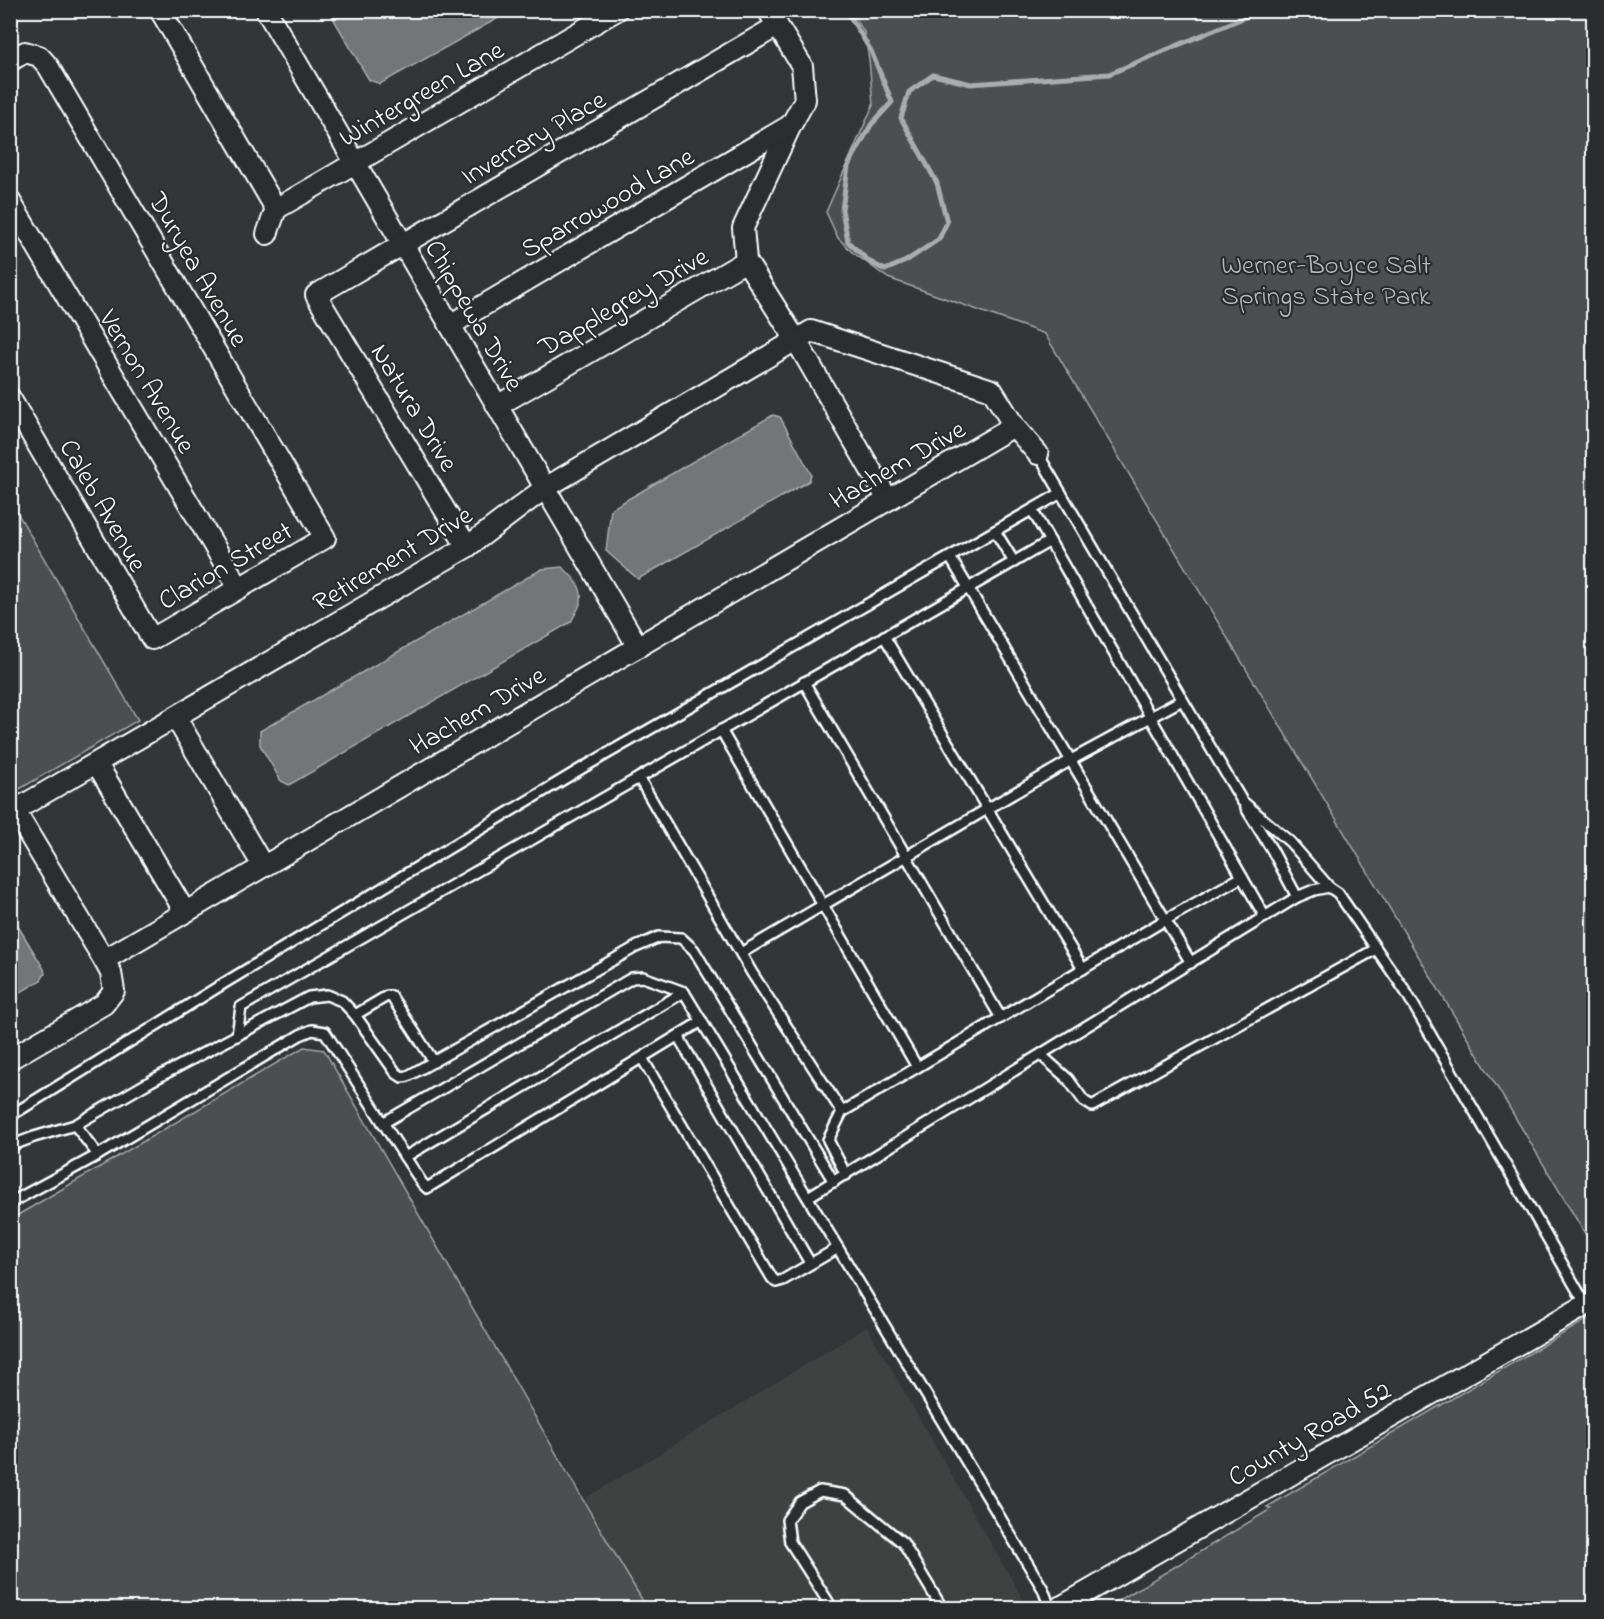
<svg xmlns="http://www.w3.org/2000/svg" width="1604" height="1619" font-family="'Indie Flower',sans-serif">
<style>
.built{fill:#404243}
.green{fill:#4c4f50;stroke:#a6a7a8;stroke-width:1.5}
.water{fill:#737576;stroke:#abacad;stroke-width:1.5}
.lines{fill:none;stroke-linecap:round;stroke-linejoin:round}
.stream{stroke:#abacad;stroke-width:5}
.lane-casing{stroke:#fff;stroke-width:14}
.street-casing{stroke:#fff;stroke-width:24}
.lane{stroke:#2a2d2e;stroke-width:9}
.street{stroke:#2a2d2e;stroke-width:20}
.labels{text-anchor:middle;stroke-width:4.5;stroke-linejoin:round;paint-order:stroke}
.street-label{font-size:27px;fill:#fff;stroke:#2a2d2e}
.park-label{font-size:27px;fill:#b7b9b9;stroke:#2a2d2e}
</style>
<rect width="100%" height="100%" fill="#333536"/>
<filter id="ink" filterUnits="userSpaceOnUse"><feTurbulence type="fractalNoise" baseFrequency=".0167" numOctaves="2"/><feDisplacementMap in="SourceGraphic" scale="12" xChannelSelector="R" yChannelSelector="G"/><feConvolveMatrix kernelMatrix="1 2 1 2 8 2 1 2 1" color-interpolation-filters="sRGB"/></filter>
<g filter="url(#ink)">
<polygon class="built" points="867,1327 1028,1608 647,1608 583,1500"/>
<g class="green">
<polygon points="851,11 1593,11 1593,1247 1045,334 888,278 852,252 838,238 826,212 873,105 869,59 864,32"/>
<polygon points="10,500 138,720 11,794 10,794"/>
<polygon points="304,1047 324,1050 583,1500 647,1608 11,1608 11,1219"/>
<polygon points="1593,1316 1593,1608 1106,1608 1271,1509 1267,1507"/>
</g>
<g class="water">
<polygon points="329,11 511,11 380,84 369,80"/>
<polygon points="773,415 780,417 811,474 809,481 638,579 606,551 611,509"/>
<path d="M562 567C573 576 585 590 580 604 578 610 574 616 571 622L289 785 281 781 260 745V731L542 569Z"/>
<polygon points="10,913 44,969 45,974 41,980 11,998"/>
</g>
<g class="lines">
<polyline class="stream" points="846,10 871,51 892,102 871,125 848,166 842,210 848,242 870,262 885,270 906,261 939,239 947,222 937,183 901,118 909,92 933,75 971,84 1109,74 1262,10"/>
<g class="lane-casing">
<g id="lane">
<polyline points="1038,454 1242,801 1290,842 1329,887"/>
<polyline points="1032,510 1265,917"/>
<polyline points="995,531 1014,562"/>
<polyline points="950,557 1191,963"/>
<polyline points="884,636 1083,969"/>
<polyline points="804,682 1001,1018"/>
<polyline points="721,730 917,1067"/>
<polyline points="639,778 752,973 842,1112"/>
<polyline points="1246,808 1272,850 1297,897"/>
<polyline points="741,953 1071,760 1182,700"/>
<polyline points="355,1015 387,996 391,996 434,1062"/>
<polyline points="237,1036 241,1007 1050,541"/>
<polyline points="678,1036 810,1263"/>
<polyline points="1041,1055 1068,1079 1084,1101 1092,1106 1376,949"/>
<polyline points="642,1058 772,1278 776,1282 783,1280 838,1248"/>
<polyline points="10,1116 226,982 584,767 1061,493"/>
<polyline points="383,1123 632,978 643,977 684,992"/>
<polyline points="75,1125 151,1081 309,997 327,995 342,1001 355,1015 396,1073 402,1077 408,1076 636,947 659,937 681,938 694,950 834,1182"/>
<polyline points="10,1146 34,1137 75,1125 98,1155"/>
<polyline points="405,1157 422,1183 427,1188 702,1021"/>
<polyline points="846,1175 828,1140 842,1112 1165,920 1242,877"/>
<polyline points="808,1197 1297,897 1314,890 1329,887 1338,893 1406,992 1586,1305"/>
<polyline points="10,1203 98,1155 300,1035 312,1030 325,1032 405,1157 684,992 1043,1589 1050,1608"/>
<polyline points="832,1608 790,1542 787,1520 800,1502 820,1491 845,1495 903,1543 942,1608"/>
</g>
</g>
<g class="street-casing">
<g id="street">
<polyline points="160,10 276,209"/>
<polyline points="266,10 638,647"/>
<polyline points="768,10 802,66 805,100 791,125 743,228 746,261 796,340 811,331 992,390 1014,426 1038,454"/>
<polyline points="10,61 25,52 39,56 48,66 325,538 152,639 10,398"/>
<polyline points="10,201 239,588"/>
<polyline points="267,234 276,209 617,10"/>
<polyline points="450,325 791,125"/>
<polyline points="497,406 746,261"/>
<polyline points="467,547 316,295 777,26"/>
<polyline points="176,718 263,866"/>
<polyline points="97,764 185,912"/>
<polyline points="10,813 467,547 545,488 796,340 888,500"/>
<polyline points="104,960 1014,426"/>
<polyline points="10,1059 104,1004 114,991 111,973 104,960 15,811"/>
<polyline points="1059,1608 1586,1305"/>
</g>
</g>
<use href="#lane" class="lane"/>
<use href="#street" class="street"/>
</g>
</g>
<g class="labels">
<g class="street-label">
<text transform="translate(421 93) rotate(-30)" y="9">Wintergreen Lane</text>
<text transform="translate(533 137) rotate(-30)" y="9">Inverrary Place</text>
<text transform="translate(607 202) rotate(-30)" y="9">Sparrowood Lane</text>
<text transform="translate(199 269) rotate(60)" y="9">Duryea Avenue</text>
<text transform="translate(623 301) rotate(-30)" y="9">Dapplegrey Drive</text>
<text transform="translate(475 315) rotate(60)" y="9">Chippewa Drive</text>
<text transform="translate(148 381) rotate(59)" y="9">Vernon Avenue</text>
<text transform="translate(415 407) rotate(59)" y="9">Natura Drive</text>
<text transform="translate(897 464) rotate(-30)" y="9">Hachem Drive</text>
<text transform="translate(104 505) rotate(60)" y="9">Caleb Avenue</text>
<text transform="translate(392 558) rotate(-31)" y="9">Retirement Drive</text>
<text transform="translate(225 565) rotate(-30)" y="9">Clarion Street</text>
<text transform="translate(477 710) rotate(-30)" y="9">Hachem Drive</text>
<text transform="translate(1309 1433) rotate(-30)" y="9">County Road 52</text>
</g>
<g class="park-label">
<text x="1326" y="273">Werner-Boyce Salt<tspan x="1326" dy="31">Springs State Park</tspan></text>
</g>
</g>
<rect width="1604" height="1619" fill="none" stroke="#2a2d2e" stroke-width="36"/>
<rect x="18" y="18" width="1568" height="1583" fill="none" stroke="#fff" stroke-width="2" filter="url(#ink)"/>
</svg>
